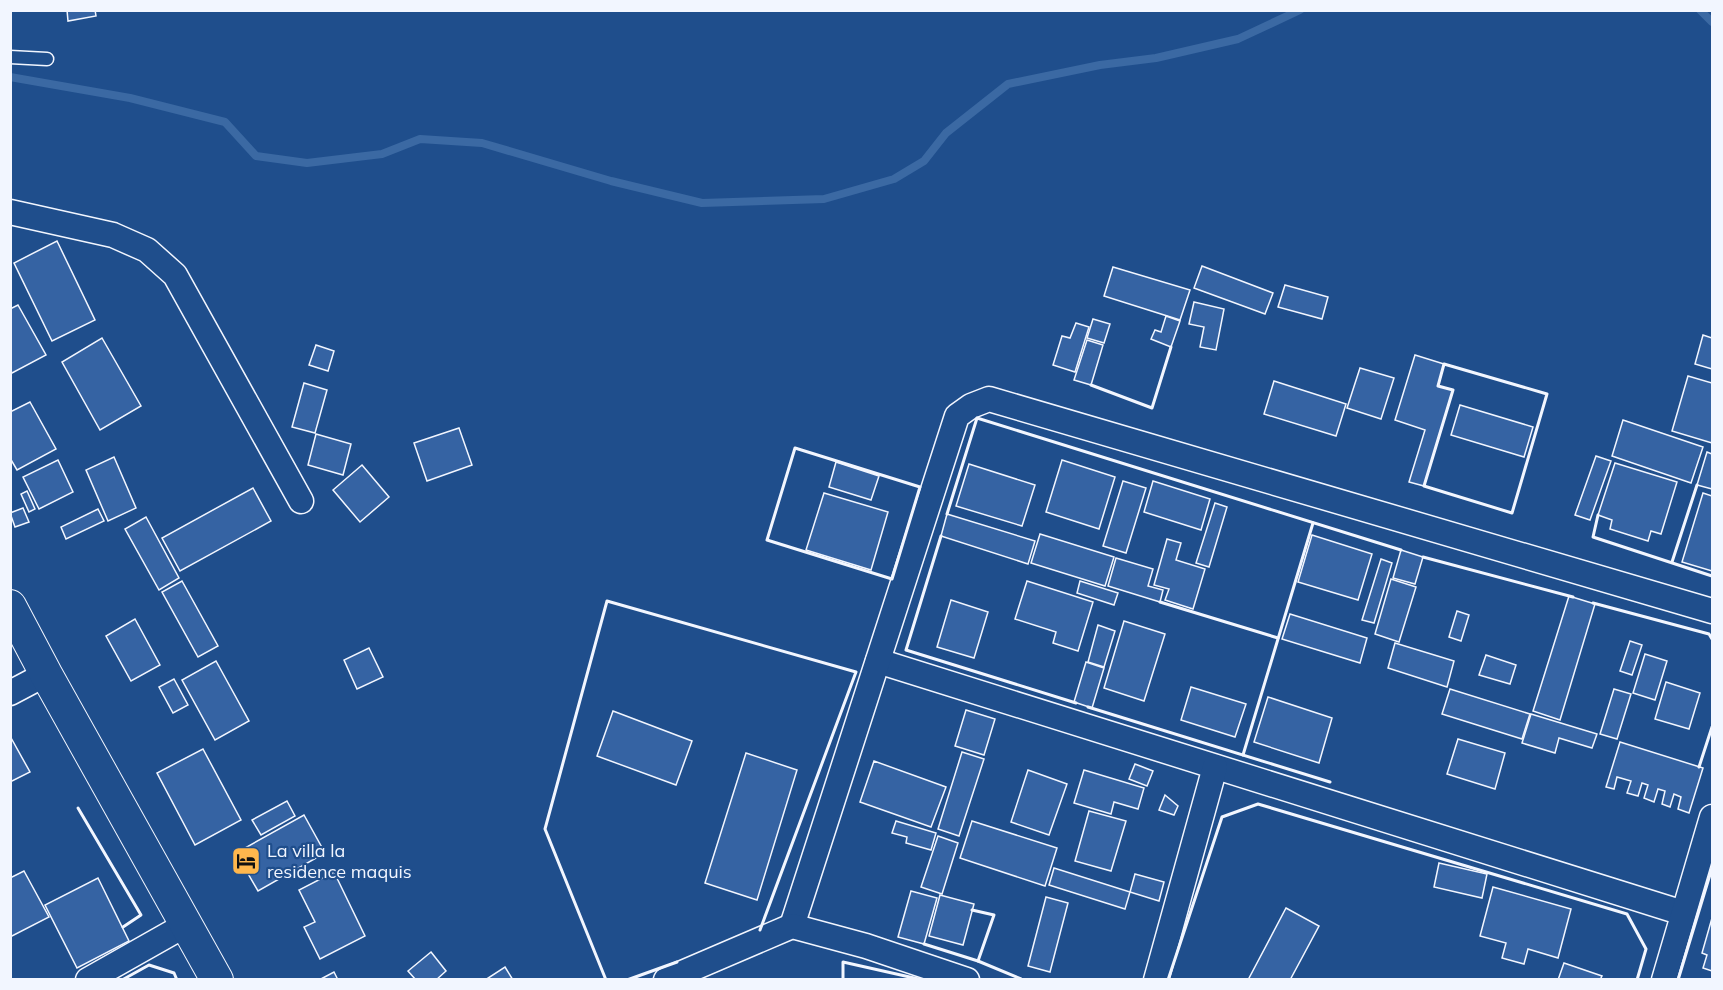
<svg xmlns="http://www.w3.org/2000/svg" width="1723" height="990" font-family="Mulish,sans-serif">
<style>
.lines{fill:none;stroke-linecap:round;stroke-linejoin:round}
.stream{stroke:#3b69a3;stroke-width:8}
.building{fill:#3563a3;stroke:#f2f6ff;stroke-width:1.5}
.service-casing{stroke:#f2f6ff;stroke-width:15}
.minor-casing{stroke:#f2f6ff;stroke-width:27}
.tertiary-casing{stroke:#f2f6ff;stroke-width:34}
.service{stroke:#1f4e8c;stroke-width:12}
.minor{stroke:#1f4e8c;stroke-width:24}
.tertiary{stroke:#1f4e8c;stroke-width:32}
.wall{stroke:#f2f6ff;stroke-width:3}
.labels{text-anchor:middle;stroke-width:4.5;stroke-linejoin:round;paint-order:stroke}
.poi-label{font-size:18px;fill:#f2f6ff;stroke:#1f4e8c;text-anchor:start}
</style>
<rect width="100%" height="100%" fill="#1f4e8c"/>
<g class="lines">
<g class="stream">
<polyline points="1700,10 1712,22"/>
<polyline points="10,77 130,98 225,122 256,156 307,163 382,154 420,139 482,143 611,181 702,203 824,199 894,179 924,161 946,133 1008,84 1100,65 1156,58 1238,39 1300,10"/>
</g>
</g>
<g class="building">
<polygon points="67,10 95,10 96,16 68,21"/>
<polygon points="57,241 95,320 52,341 14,263"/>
<polygon points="1202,266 1273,293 1265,314 1194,288"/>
<polygon points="1113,267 1190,290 1180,320 1104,296"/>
<polygon points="1285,285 1328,297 1322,319 1278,307"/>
<polygon points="1194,302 1224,309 1216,350 1200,347 1204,327 1189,324"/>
<polygon points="18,305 46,355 12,373 10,370 10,309"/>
<polygon points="1166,316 1180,321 1171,347 1151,339 1155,330 1161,332"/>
<polygon points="1093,319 1110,324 1104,343 1087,338"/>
<polygon points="1076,323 1089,327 1075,372 1053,365 1062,336 1070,338"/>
<polygon points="1703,335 1712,338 1712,369 1695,364"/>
<polygon points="102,338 141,406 100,430 62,362"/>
<polygon points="1087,340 1103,345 1091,385 1074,380"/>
<polygon points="316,345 334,351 328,371 309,365"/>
<polygon points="1415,355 1444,364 1438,386 1453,390 1424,486 1409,482 1425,430 1395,420"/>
<polygon points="1360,368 1394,378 1381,419 1347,408"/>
<polygon points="1688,376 1712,383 1712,443 1672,431"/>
<polygon points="1274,381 1346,404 1336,436 1264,414"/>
<polygon points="304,383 327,390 315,433 292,427"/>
<polygon points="30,402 56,449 17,470 10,458 10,412"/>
<polygon points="1460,405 1533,427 1524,457 1451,435"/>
<polygon points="1623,420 1703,447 1691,483 1612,456"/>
<polygon points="459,428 472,465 427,481 414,443"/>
<polygon points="316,434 351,444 343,475 308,465"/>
<polygon points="1707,452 1712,454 1712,489 1697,485"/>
<polygon points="1596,456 1611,461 1590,520 1575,515"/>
<polygon points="114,457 136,508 108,521 86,470"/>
<polygon points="58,460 73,492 39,509 23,477"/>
<polygon points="1062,460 1115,477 1099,529 1046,512"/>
<polygon points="836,462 879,476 871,500 829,487"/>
<polygon points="1615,463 1677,482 1661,534 1651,531 1648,541 1610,529 1612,520 1598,515"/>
<polygon points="969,464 1035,485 1022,526 956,506"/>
<polygon points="362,465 389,497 360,522 333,490"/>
<polygon points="1123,481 1146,488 1126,553 1103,546"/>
<polygon points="1153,481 1210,499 1201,530 1144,512"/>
<polygon points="253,488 271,521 180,571 162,538"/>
<polygon points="27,491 35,509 29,512 21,494"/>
<polygon points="824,493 888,512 871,570 806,550"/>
<polygon points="1703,493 1712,496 1712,571 1682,562"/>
<polygon points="1215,503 1227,507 1209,567 1196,563"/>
<polygon points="23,508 29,522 15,527 10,513"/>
<polygon points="98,509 104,521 66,539 61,527"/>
<polygon points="947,514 1035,541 1028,564 941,536"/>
<polygon points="146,517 179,578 159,590 125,529"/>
<polygon points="1040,534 1114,557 1105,586 1031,563"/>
<polygon points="1312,535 1372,554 1358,600 1298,582"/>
<polygon points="1167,539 1181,543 1176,560 1205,569 1193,609 1165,600 1169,589 1154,585"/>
<polygon points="1401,550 1423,557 1415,584 1393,578"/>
<polygon points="1116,558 1153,569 1148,586 1163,590 1160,602 1108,586"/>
<polygon points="1381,559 1392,563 1374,623 1362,620"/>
<polygon points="1391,579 1416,587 1399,642 1375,634"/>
<polygon points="182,581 218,646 198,657 162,592"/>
<polygon points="1027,581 1093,602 1078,651 1053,643 1056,632 1015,619"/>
<polygon points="1080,581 1118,593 1114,605 1077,593"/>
<polygon points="1569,596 1595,604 1560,720 1533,711"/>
<polygon points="951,600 988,612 974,658 937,647"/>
<polygon points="1457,611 1469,615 1461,641 1449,637"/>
<polygon points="1290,614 1367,638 1360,663 1282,639"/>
<polygon points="135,619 160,665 131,681 106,636"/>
<polygon points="1124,621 1165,634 1144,701 1104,688"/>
<polygon points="1098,625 1115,631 1104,667 1088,662"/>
<polygon points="1630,641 1642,645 1632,675 1620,671"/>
<polygon points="1395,643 1454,661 1447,687 1388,668"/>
<polygon points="369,648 383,677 357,689 344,660"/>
<polygon points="1645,654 1667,661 1655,700 1633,693"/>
<polygon points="1486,655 1516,665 1510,684 1479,675"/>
<polygon points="216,661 249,721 215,740 182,680"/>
<polygon points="1086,662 1104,668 1092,708 1074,702"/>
<polygon points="174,679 188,705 173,713 159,687"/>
<polygon points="1666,682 1700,693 1689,729 1655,719"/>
<polygon points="1191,687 1246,704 1235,737 1181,720"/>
<polygon points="1450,689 1530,714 1522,739 1442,714"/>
<polygon points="1614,689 1631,694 1617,739 1600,734"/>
<polygon points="1268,697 1332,718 1319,763 1254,742"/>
<polygon points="966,710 995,719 984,755 955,746"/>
<polygon points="613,711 692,741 676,785 597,756"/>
<polygon points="1531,714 1597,734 1592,748 1559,738 1555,753 1522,743"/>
<polygon points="10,736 30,772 10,782"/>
<polygon points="1458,739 1505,753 1495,789 1447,774"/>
<polygon points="1620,742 1703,768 1689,813 1678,809 1681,797 1674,794 1670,807 1662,804 1665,791 1658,789 1654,802 1644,798 1648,785 1642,783 1638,796 1627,793 1631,781 1617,777 1614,789 1606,787"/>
<polygon points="203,749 241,820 195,845 157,773"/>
<polygon points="962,752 984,759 959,836 938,829"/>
<polygon points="746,753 797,770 757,900 705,883"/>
<polygon points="874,761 946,787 931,827 860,802"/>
<polygon points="1135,764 1153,771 1147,786 1129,779"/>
<polygon points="1028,770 1067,784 1049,835 1011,822"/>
<polygon points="1084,770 1144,788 1138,809 1114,802 1111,814 1074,803"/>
<polygon points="1165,795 1178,806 1174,815 1159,810"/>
<polygon points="287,801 295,816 261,835 252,820"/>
<polygon points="1089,811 1126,821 1111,871 1075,861"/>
<polygon points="304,815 325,853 258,891 236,853"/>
<polygon points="896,821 936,833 931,850 906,843 907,837 892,833"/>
<polygon points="972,821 1057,848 1045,886 960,858"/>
<polygon points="938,836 958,843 942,894 921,887"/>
<polygon points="1439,863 1487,874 1482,898 1434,887"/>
<polygon points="1054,868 1130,892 1125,909 1049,885"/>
<polygon points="24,871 49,917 10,937 10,878"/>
<polygon points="334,872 365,936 320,959 304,927 315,922 299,890"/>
<polygon points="1135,874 1164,882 1159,901 1130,892"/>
<polygon points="98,878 129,941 77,968 45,905"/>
<polygon points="1493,887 1571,909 1558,958 1528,949 1524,964 1502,958 1506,943 1480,936"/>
<polygon points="911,891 937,898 924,944 898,937"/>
<polygon points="940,895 974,904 963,945 929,936"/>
<polygon points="1046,897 1068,903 1050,972 1028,966"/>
<polygon points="1286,908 1319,926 1290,980 1248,980"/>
<polygon points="1712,918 1712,971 1703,968 1707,955 1702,953"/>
<polygon points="431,952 446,971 436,980 416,980 408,971"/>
<polygon points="1564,963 1602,976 1600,980 1558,980"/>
<polygon points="505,967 513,980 485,980"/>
<polygon points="334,972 338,980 319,980"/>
</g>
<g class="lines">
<g class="service-casing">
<polyline id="service" points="10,57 47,59"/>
</g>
<g class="minor-casing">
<g id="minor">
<polyline points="10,212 113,235 147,250 175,275 301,501"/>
<polyline points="878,661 1683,913"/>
<polyline points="10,693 46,674"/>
<polyline points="792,926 957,416 971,406 989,399 1712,611"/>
<polyline points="88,980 187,924"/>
<polyline points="666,980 792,926 866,946 967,980"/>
<polyline points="1156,980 1215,767"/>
<polyline points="1664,980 1712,817"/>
</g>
</g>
<g class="tertiary-casing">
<polyline id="tertiary" points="10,606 46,674 217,980"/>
</g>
<use href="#service" class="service"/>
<use href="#minor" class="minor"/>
<use href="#tertiary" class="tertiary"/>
<g class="wall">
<polygon points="1444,364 1547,394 1512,513 1424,486 1453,390 1438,386"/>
<polyline points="1091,385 1152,408 1171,347"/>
<polygon points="795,448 920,487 892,579 767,540"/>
<polyline points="947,514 977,418 1401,550"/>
<polyline points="1598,515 1593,537 1712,576"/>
<polyline points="941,536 906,650 1076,703"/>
<polyline points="1423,557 1573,597"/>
<polyline points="1672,562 1697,485"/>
<polyline points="1160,602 1278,638"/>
<polyline points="1593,603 1709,634 1712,639"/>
<polyline points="1088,707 1330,782"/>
<polyline points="1243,755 1313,523"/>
<polyline points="1699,767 1712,727"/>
<polyline points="78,808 141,915 123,927"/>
<polyline points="972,910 994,915 978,961"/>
<polyline points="924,944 978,961 1021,979"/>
<polyline points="122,980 149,965 174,973 177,980"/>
<polyline points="606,980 545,829 607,601 856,672 760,930"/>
<polyline points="627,980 677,962"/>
<polyline points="843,980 843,962 923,980"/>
<polyline points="1168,980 1222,817 1258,804 1627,914 1646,949 1637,980"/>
<polyline points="1678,980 1712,868"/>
</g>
</g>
<defs>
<g id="hotel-square" transform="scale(1.5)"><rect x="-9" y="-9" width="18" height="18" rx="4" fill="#ffb74d" stroke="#1f4e8c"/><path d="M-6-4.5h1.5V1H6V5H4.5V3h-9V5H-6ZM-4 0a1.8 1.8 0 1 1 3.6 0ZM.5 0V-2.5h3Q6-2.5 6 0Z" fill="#111"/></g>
</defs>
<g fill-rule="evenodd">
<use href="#hotel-square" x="246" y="861"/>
</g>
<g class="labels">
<g class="poi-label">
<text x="267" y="857">La villa la<tspan x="267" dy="21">residence maquis</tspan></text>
</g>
</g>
<rect width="1723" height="990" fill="none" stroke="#f2f6ff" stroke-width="24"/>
</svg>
